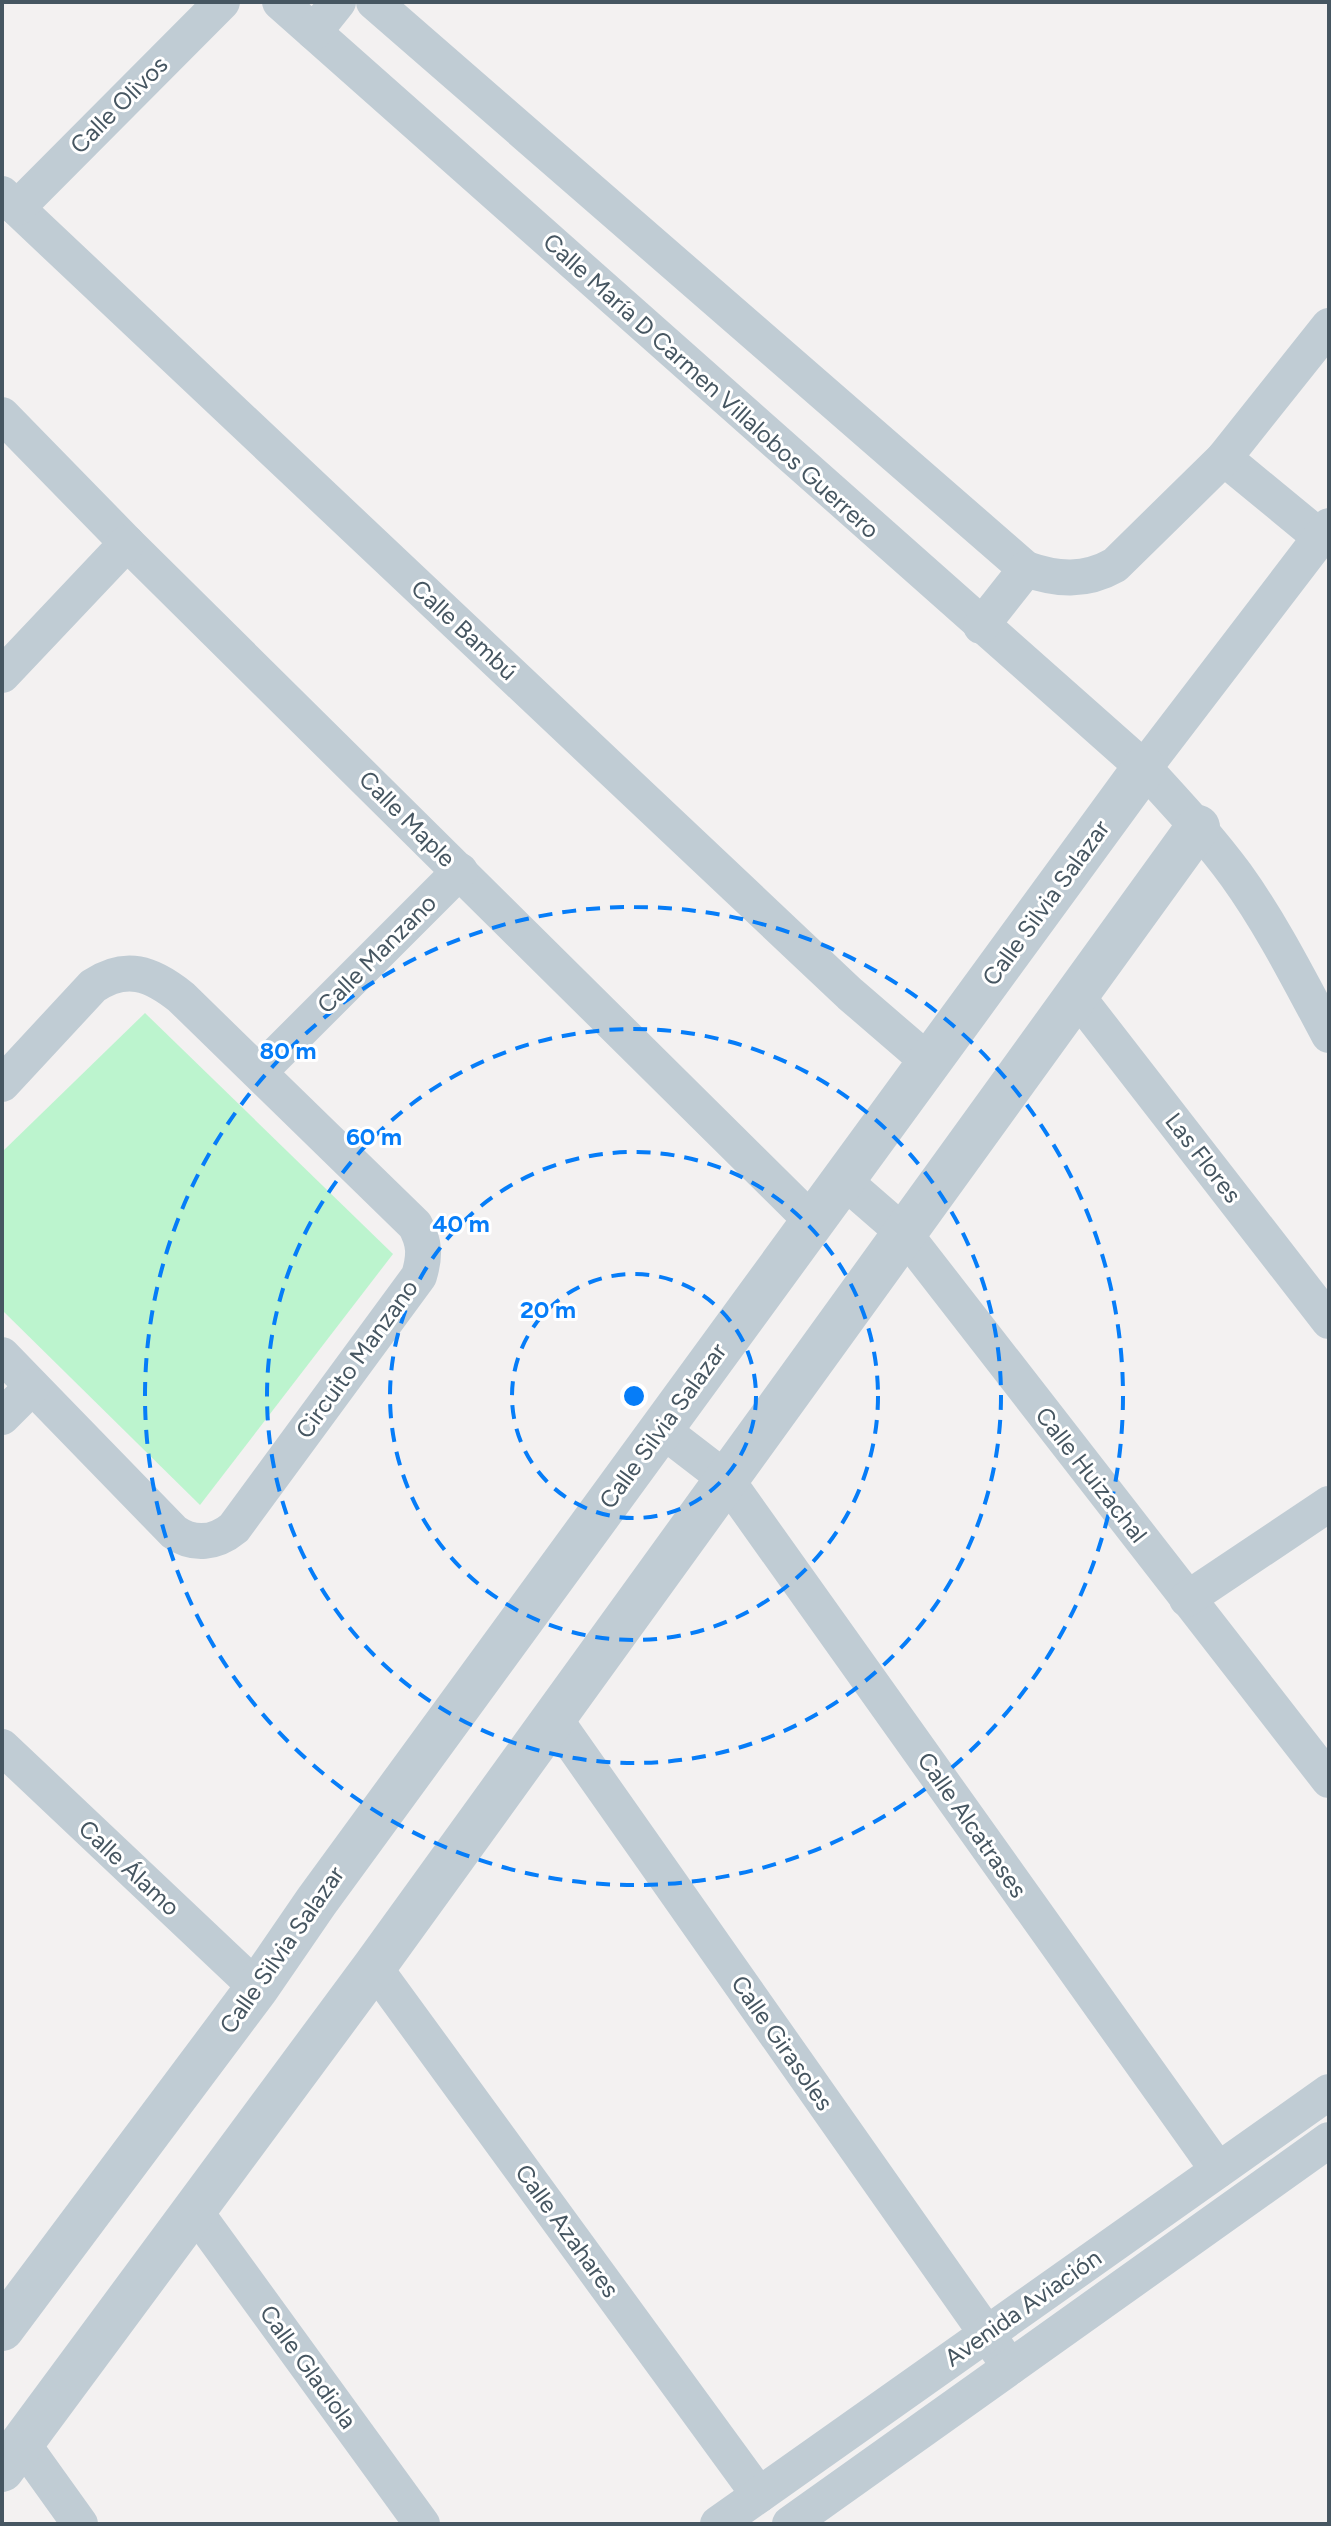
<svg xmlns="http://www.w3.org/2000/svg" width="1331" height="2526" font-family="Figtree,sans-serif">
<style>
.green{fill:#bcf4ce}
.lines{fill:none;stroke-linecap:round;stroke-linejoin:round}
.minor{stroke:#c0ccd4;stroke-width:36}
.tertiary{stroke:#c0ccd4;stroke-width:44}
.ring{fill:none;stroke:#067df8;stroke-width:4;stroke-dasharray:14 10}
.labels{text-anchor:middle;stroke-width:6;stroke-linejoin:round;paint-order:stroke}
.street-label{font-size:24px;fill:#465661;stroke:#fff}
.centre{fill:#067df8;stroke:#fff;stroke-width:4}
.ring-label{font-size:24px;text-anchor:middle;font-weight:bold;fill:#067df8;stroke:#fff;stroke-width:6;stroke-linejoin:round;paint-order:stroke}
</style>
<rect width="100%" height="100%" fill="#f3f1f1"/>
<polygon class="green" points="145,1013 393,1254 200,1505 2,1310 2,1152"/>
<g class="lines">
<g class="minor">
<path d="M280 2 1144 768C1176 803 1208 837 1236 875 1272 925 1300 981 1329 1035"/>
<polyline points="374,2 1026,569"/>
<polyline points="314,32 338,2"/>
<polyline points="2,194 850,994 929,1062"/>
<polyline points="17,208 222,2"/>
<polyline points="2,415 127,543 813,1222"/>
<polyline points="1224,458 1320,537"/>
<path d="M981 626 1026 569C1057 580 1085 582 1115 565L1224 458 1329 326"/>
<polyline points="2,675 127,543"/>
<polyline points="1144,768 1329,526"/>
<polyline points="1076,995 1329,1321"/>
<polyline points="259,1072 460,871"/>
<path d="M2 1084 93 986C126 964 151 973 181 997L415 1225C425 1243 425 1256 419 1276L234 1528C216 1543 194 1546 174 1532L2 1355"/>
<polyline points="843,1180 904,1233 1329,1780"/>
<polyline points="2,1417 32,1387"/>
<polyline points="661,1429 726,1479 1218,2170"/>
<polyline points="1187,1599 1329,1504"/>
<polyline points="554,1718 1010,2367"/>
<polyline points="2,1747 257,1988"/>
<polyline points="374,1967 759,2495"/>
<polyline points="194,2210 422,2524"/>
<polyline points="22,2443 80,2524"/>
<polyline points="718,2524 1329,2092"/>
<polyline points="790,2524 1329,2140"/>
</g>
<g class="tertiary">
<polyline points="2,2329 257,1988 316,1902 1144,768"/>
<polyline points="2,2470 374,1967 1198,827"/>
</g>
</g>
<g class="ring">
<circle cx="634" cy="1396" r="122"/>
<circle cx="634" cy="1396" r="244"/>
<circle cx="634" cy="1396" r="367"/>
<circle cx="634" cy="1396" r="489"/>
</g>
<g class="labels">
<g class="street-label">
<text transform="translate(119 105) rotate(-45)" y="8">Calle Olivos</text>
<text transform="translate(711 386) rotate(42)" y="8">Calle María D Carmen Villalobos Guerrero</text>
<text transform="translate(464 630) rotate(43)" y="8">Calle Bambú</text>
<text transform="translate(407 819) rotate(45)" y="8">Calle Maple</text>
<text transform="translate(1046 903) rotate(-54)" y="8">Calle Silvia Salazar</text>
<text transform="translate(377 954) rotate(-45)" y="8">Calle Manzano</text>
<text transform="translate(1203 1158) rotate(52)" y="8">Las Flores</text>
<text transform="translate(357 1359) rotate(-54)" y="8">Circuito Manzano</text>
<text transform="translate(663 1426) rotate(-54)" y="8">Calle Silvia Salazar</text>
<text transform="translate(1091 1475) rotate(52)" y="8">Calle Huizachal</text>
<text transform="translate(972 1825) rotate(55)" y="8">Calle Alcatrases</text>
<text transform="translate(129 1868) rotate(43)" y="8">Calle Álamo</text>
<text transform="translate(282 1950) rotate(-55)" y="8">Calle Silvia Salazar</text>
<text transform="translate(782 2043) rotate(55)" y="8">Calle Girasoles</text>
<text transform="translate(567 2231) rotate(54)" y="8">Calle Azahares</text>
<text transform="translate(1023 2308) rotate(-35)" y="8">Avenida Aviación</text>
<text transform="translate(308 2367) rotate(54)" y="8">Calle Gladiola</text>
</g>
</g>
<circle cx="634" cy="1396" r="12" class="centre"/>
<g class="ring-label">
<text x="288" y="1059">80 m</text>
<text x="374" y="1145">60 m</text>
<text x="461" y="1232">40 m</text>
<text x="548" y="1318">20 m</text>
</g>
<rect width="1331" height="2526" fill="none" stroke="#465661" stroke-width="8"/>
</svg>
